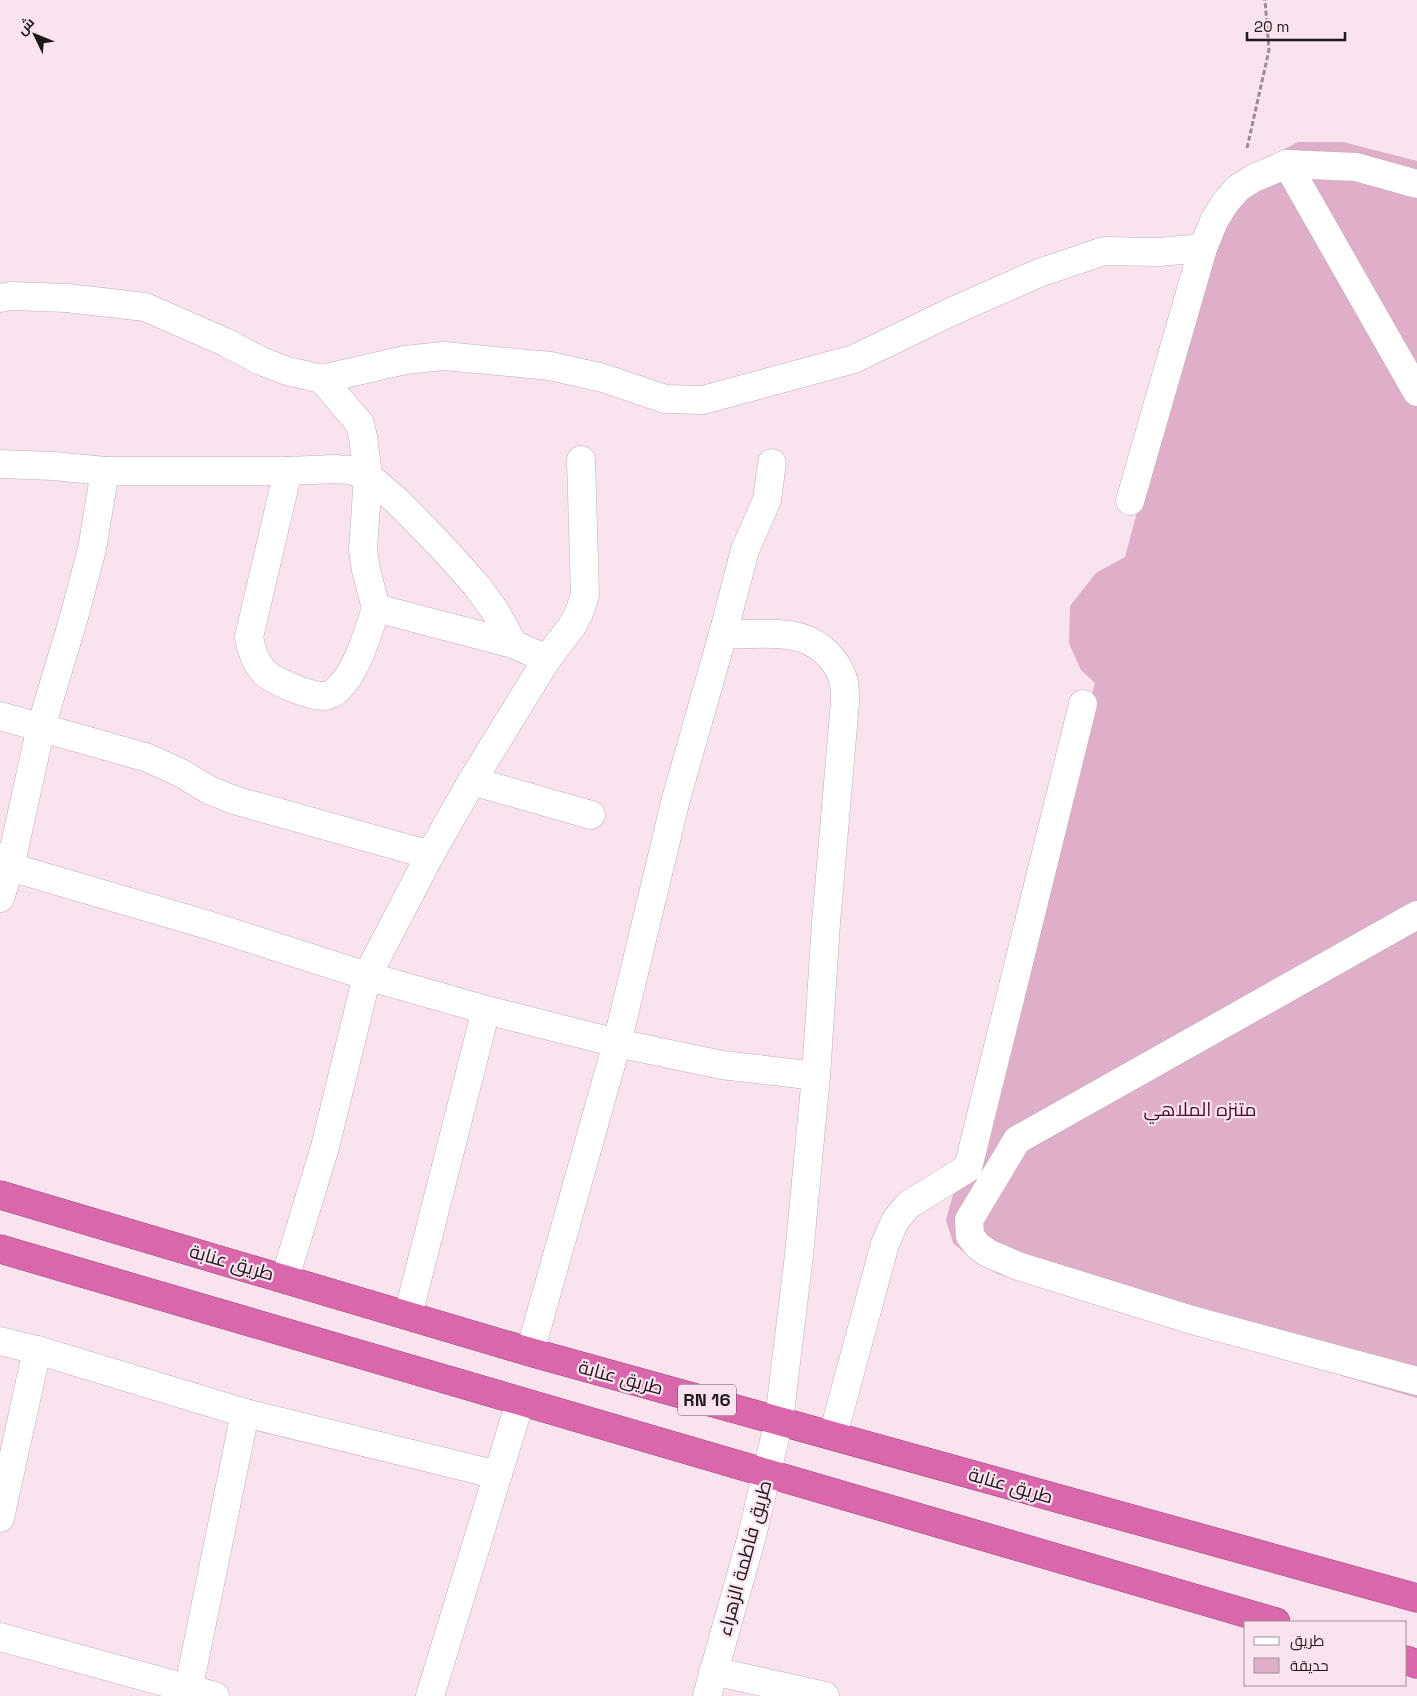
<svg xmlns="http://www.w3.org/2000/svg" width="1417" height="1696" font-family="'Space Grotesk',Cairo,sans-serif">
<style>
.green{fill:#dfaec8}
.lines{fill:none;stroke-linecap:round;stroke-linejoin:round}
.street-casing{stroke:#c2adb8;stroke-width:29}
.highway-casing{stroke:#994b79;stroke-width:29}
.path{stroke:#9b8b93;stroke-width:3;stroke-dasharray:5 2.5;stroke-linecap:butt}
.street{stroke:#fff;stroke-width:28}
.highway{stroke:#da66ab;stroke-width:28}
.labels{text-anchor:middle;stroke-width:4.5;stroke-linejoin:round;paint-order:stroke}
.shield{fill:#f9e3ee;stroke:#61555b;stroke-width:1}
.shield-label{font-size:18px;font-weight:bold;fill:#20181c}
.park-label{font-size:19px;fill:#4a0c34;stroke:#f9e3ee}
.street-label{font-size:19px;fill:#20181c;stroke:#f9e3ee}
</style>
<rect width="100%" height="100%" fill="#f9e3ee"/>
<polygon class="green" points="1298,142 1343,142 1417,161 1417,1398 998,1274 970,1257 953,1243 946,1220 1095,683 1081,670 1069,643 1070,606 1096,573 1125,557 1220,203 1259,163"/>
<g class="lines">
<g class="street-casing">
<g id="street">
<polyline points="1287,164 1417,392"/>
<polyline points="0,298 11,296 67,298 145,307 225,342 261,361 287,371 322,379 405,360 444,356 550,366 603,378 665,399 703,400 854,359 955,310 1039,273 1104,251 1159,252 1203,248"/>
<polyline points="322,379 360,424 363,437 368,476 363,550 366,570 376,608 513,644"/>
<polyline points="0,464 53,466 105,471 288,471 334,469 350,470 368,476 397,501 443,548 477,586 495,611 513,644 547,659"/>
<path d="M288 471 249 637C251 650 255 662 264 672 273 681 311 697 324 696 327 696 335 693 337 690 357 672 368 633 376 608"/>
<polyline points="1130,501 1203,248 1214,221 1225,203 1238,188 1254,178 1287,164 1356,167 1417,184"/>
<polyline points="0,716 148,758 181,773 209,790 234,800 430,855"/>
<polyline points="472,781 591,815"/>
<polyline points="0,857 10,867 208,925 367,976 486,1010 617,1043 722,1065 816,1076"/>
<polyline points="0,898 10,867 41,727 74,617 92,549 105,471"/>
<polyline points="1417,915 1017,1140 969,1220 970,1236 978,1246 988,1253 1018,1266 1192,1320 1417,1381"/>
<polyline points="285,1278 325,1147 367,976 430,855 472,781 547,659 572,626 579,613 585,595 581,460"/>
<polyline points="408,1315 486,1010"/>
<polyline points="0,1341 37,1350 245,1413 498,1475"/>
<polyline points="530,1352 617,1043 676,799 723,634 745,550 767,500 772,463"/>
<polyline points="833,1435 885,1244 895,1221 908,1205 968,1168 1083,704"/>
<polyline points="0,1518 37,1350"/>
<polyline points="0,1637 215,1696"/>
<polyline points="713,1671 825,1696"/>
<polyline points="187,1696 245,1413"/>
<polyline points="430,1696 520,1402"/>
<path d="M707 1696 752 1536 779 1420 799 1255 816 1076 826 923 845 702C845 696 845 689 844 683 838 657 814 638 789 635 767 632 744 635 723 634"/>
</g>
</g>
<g class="highway-casing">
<g id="highway">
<polyline points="0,1195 530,1352 1417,1598"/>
<polyline points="0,1249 1276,1622"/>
<polyline points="1406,1660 1417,1664"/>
</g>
</g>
<polyline class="path" points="1247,148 1269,50 1265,0"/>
<use href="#street" class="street"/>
<use href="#highway" class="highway"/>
</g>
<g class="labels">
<rect class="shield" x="678" y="1384.5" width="58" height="31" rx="4"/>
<g class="shield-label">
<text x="707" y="1406">RN 16</text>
</g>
<g class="park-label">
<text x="1200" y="1116">متنزه الملاهي</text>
</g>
<g class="street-label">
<text transform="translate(232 1262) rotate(16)" y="7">طريق عنابة</text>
<text transform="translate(621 1377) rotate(15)" y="7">طريق عنابة</text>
<text transform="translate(1011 1485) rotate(16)" y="7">طريق عنابة</text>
<text transform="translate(744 1558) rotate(-75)" y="7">طريق فاطمة الزهراء</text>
</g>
</g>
<rect x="1244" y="1621" width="162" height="65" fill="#f9e3ee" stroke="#a2929a"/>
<rect x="1254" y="1637" width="25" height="8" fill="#ffffff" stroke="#a2929a"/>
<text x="1290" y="1646" font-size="15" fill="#20181c">طريق</text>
<rect x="1254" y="1658" width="25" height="15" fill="#dfaec8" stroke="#a2929a"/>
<text x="1290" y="1671" font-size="15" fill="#20181c">حديقة</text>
<g transform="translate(35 35) rotate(313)" stroke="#f9e3ee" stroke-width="4" paint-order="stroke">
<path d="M0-4L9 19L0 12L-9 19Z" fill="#20181c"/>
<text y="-8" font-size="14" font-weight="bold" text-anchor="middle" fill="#20181c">ش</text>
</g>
<path d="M1247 32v8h98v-8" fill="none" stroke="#20181c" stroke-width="2.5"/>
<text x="1254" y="32" font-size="15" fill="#20181c" stroke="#f9e3ee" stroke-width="4" paint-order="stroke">20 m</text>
</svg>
